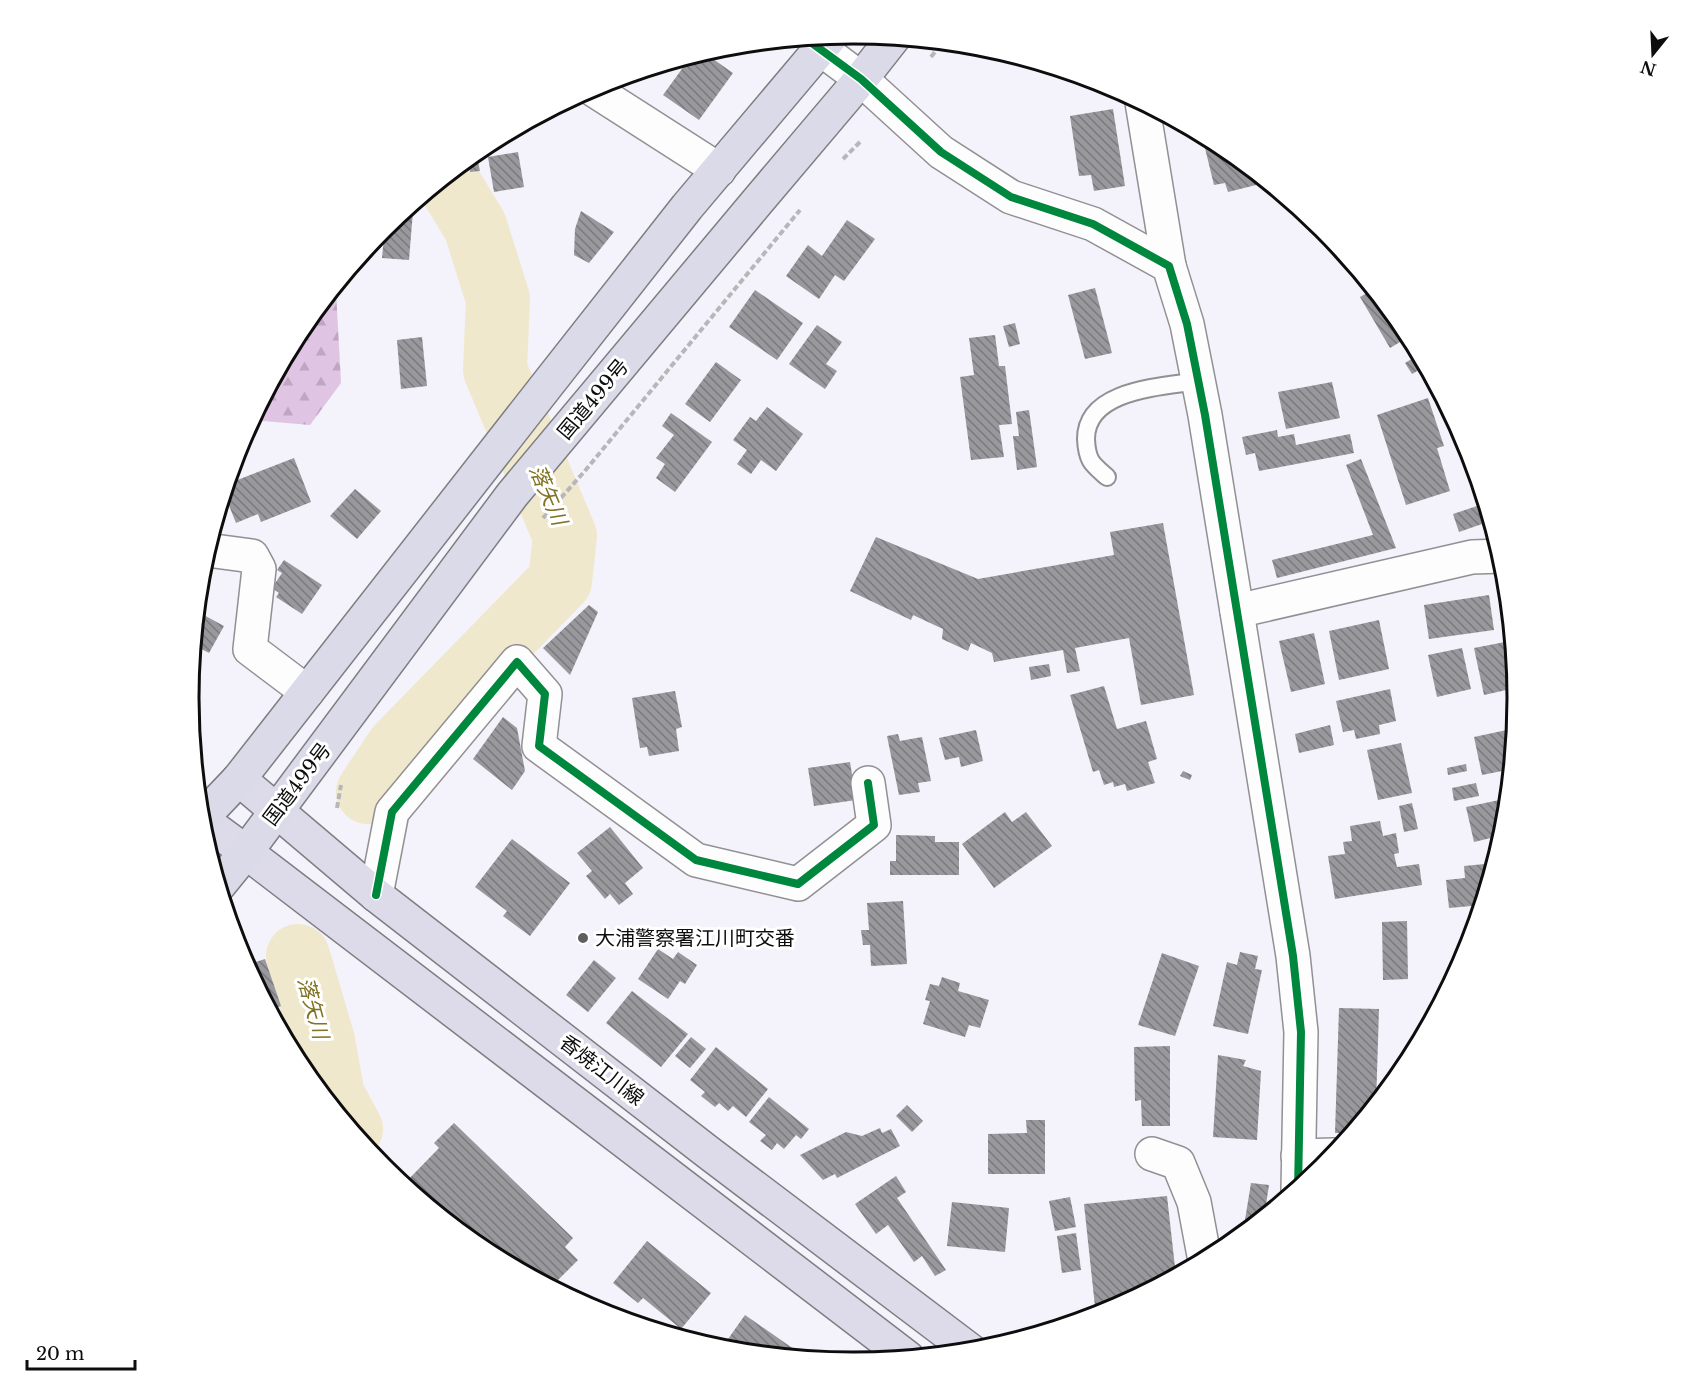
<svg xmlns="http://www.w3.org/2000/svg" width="1707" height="1396" font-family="'Libre Baskerville','Noto Sans JP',serif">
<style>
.forest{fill:url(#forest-firs)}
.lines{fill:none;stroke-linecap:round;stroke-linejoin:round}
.river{stroke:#f0e8cc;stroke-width:64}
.building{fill:url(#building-back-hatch)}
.service-casing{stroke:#919094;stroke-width:20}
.minor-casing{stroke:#919094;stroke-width:36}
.tertiary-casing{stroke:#919094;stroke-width:36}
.primary-casing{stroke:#7e7d81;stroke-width:36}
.trunk-casing{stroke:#7e7d81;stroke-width:36}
.path{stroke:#b7b6b8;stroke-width:4;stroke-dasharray:6 3;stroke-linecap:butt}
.service{stroke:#fdfdfe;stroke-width:16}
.minor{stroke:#fdfdfe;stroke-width:33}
.tertiary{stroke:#fdfdfe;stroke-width:33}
.primary{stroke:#dddbe9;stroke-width:33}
.trunk{stroke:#dadae8;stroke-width:33}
.cycleway-casing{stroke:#fff;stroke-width:11}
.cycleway{stroke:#00873e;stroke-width:8}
.poi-dot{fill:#5e5d60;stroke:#fff;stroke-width:2}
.labels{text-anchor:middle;stroke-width:6;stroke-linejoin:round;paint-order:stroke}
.street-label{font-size:20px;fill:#0d0d0d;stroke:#fff}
.poi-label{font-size:20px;fill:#0d0d0d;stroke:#fff;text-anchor:start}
.water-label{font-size:21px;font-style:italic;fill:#827424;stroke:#fff}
.rim{fill:none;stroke:#0d0d0d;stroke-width:3}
</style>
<defs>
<pattern id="forest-firs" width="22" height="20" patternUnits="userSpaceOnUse" patternTransform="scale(1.5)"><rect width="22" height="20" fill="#e0c4e3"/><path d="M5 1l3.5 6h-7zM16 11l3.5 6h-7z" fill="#bfa7c2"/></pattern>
<pattern id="building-back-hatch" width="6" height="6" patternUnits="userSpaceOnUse" patternTransform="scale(1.5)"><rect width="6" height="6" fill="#98989d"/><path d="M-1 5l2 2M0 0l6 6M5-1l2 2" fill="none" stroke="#7a7a7e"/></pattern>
</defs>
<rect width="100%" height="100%" fill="#f4f2fa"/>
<polygon class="forest" points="334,288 336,291 341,383 310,425 251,420 301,328"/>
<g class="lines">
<g class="river">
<polyline points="368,792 398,747 560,581 565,536 495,370 498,299 475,226 445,177"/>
<polyline points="298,956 323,1041 333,1096 351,1129"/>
</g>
</g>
<g class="building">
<polygon points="703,52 733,73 699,120 663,95 687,62 682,58"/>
<polygon points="625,76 617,87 608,81"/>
<polygon points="1113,109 1125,186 1094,191 1091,175 1079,176 1070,116"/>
<polygon points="1216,141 1223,145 1268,182 1228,192 1225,183 1214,185 1204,144"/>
<polygon points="476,152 480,171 470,172 468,158"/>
<polygon points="518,152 524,187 494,192 488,157"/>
<polygon points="405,210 413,211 409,260 382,258 385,227"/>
<polygon points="581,211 614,232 589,263 574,255 575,229"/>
<polygon points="847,220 875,239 844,281 835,275 819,299 786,276 808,245 822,256"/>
<polygon points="1095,288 1112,353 1085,359 1068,295"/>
<polygon points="1374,289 1407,329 1410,336 1390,348 1360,297"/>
<polygon points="755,290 803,323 777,360 729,327"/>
<polygon points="1015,323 1020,344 1009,347 1003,326"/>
<polygon points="817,325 842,342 826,364 837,371 825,389 789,364"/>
<polygon points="995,335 999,366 1005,366 1012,424 999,425 1004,457 971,460 960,377 974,375 969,338"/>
<polygon points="422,337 427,386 401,389 397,340"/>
<polygon points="1420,354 1426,366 1412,374 1405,363"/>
<polygon points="716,362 741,380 710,422 685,404"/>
<polygon points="1332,382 1340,418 1286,429 1278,392"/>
<polygon points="1428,398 1444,446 1437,448 1450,491 1406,505 1377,415"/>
<polygon points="767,407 803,434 776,471 761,460 751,474 737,464 747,450 733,440 750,417 756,421"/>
<polygon points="1029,410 1037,467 1017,470 1013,436 1019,436 1016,412"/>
<polygon points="671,413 712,442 675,492 656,478 665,464 656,458 674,435 662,426"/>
<polygon points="1277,430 1278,437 1294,434 1296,445 1350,434 1354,453 1259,471 1255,453 1246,455 1242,437"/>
<polygon points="294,458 311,502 261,522 258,514 236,523 224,493 227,484"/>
<polygon points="1361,459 1396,548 1277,578 1272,560 1373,535 1346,465"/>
<polygon points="355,489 381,511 357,539 330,516"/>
<polygon points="1477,506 1482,524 1459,532 1453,514"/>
<polygon points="1163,523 1194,695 1141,705 1129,638 1075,648 1080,671 1067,673 1063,650 994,662 992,653 971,643 968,651 942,639 943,629 913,615 911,620 850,591 876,537 978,579 1114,555 1110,532"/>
<polygon points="284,560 322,585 302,614 276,597 279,593 272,588 282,573 277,570"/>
<polygon points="1489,595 1494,630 1429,639 1424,605"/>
<polygon points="589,605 598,612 570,675 543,648"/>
<polygon points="200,613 224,626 209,653 194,645 196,620"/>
<polygon points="1379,620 1389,669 1339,680 1329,631"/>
<polygon points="1314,633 1325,684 1291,692 1279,641"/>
<polygon points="1505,642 1515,688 1484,695 1474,648"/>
<polygon points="1462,648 1471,689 1437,697 1428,655"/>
<polygon points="1049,664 1051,676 1031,680 1029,667"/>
<polygon points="1104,686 1117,729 1146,721 1157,759 1148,762 1155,783 1127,791 1125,784 1114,787 1113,782 1104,785 1099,770 1093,772 1070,695"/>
<polygon points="1390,689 1396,721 1379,725 1380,734 1356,739 1354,730 1343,732 1336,701"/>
<polygon points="675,691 682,727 676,729 679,751 649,756 647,747 640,748 632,698"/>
<polygon points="503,717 517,728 525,771 512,790 473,759"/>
<polygon points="1330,725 1334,745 1299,753 1295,734"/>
<polygon points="1516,728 1512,769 1482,775 1474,737"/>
<polygon points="976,730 983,761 961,767 959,757 945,760 939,738"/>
<polygon points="898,734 900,741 922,737 931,781 918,783 920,792 899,795 887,736"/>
<polygon points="1401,743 1412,793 1378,800 1367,750"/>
<polygon points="850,762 856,800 814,806 808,768"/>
<polygon points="1466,764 1467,771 1448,775 1447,768"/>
<polygon points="1183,771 1192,775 1190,780 1180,776"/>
<polygon points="1476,783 1479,796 1454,801 1452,788"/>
<polygon points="1509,798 1503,835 1474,842 1466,807"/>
<polygon points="1412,803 1418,829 1404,832 1399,806"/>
<polygon points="1005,812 1012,822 1026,812 1052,846 994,888 962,844"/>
<polygon points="1380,821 1383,836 1396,833 1399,853 1394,854 1397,867 1419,864 1422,885 1335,899 1328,856 1345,854 1343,842 1352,841 1350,826"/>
<polygon points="610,827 643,868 625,883 633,894 619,905 610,894 605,899 586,876 592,871 577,853"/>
<polygon points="896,835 935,836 935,842 959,842 959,875 890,875 890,861 896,861"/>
<polygon points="512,839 570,883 530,936 503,916 507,911 475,887"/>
<polygon points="1495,863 1482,905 1449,908 1446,880 1465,878 1464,866"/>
<polygon points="903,901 907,964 871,966 870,945 863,945 861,930 869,930 867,903"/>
<polygon points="1407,921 1408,979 1383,980 1382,922"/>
<polygon points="658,949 673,959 678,952 697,965 685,984 680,981 668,999 638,979"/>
<polygon points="1240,952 1258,956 1255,969 1262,970 1248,1034 1213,1026 1227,962 1237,965"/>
<polygon points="1162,953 1199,966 1175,1036 1138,1025"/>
<polygon points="265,959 281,1006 270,1010 246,965"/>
<polygon points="594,960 616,978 588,1012 566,995"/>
<polygon points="942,977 960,983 958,991 989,1000 980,1028 969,1025 965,1037 923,1024 930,1001 925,1000 930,984 939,986"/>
<polygon points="632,991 688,1034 661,1067 606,1023"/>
<polygon points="1339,1008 1379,1009 1376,1105 1367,1116 1355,1115 1355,1131 1352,1133 1335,1133"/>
<polygon points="691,1037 706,1049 690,1068 675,1056"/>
<polygon points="1170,1046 1170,1126 1142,1126 1141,1100 1135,1101 1134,1047"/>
<polygon points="716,1047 768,1089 746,1117 733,1106 728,1111 719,1103 715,1107 701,1096 705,1092 690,1080"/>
<polygon points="1218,1055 1246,1060 1243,1066 1261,1071 1257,1140 1213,1137"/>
<polygon points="769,1097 809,1129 801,1139 796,1135 784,1149 777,1143 772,1150 760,1141 766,1135 749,1122"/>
<polygon points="907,1105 923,1121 912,1132 896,1116"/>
<polygon points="1026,1120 1045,1120 1045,1174 988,1174 988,1134 1027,1133"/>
<polygon points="454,1123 573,1238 565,1247 578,1260 551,1287 484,1251 403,1185 439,1148 434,1143"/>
<polygon points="880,1128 882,1133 891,1129 900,1146 837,1178 835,1174 823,1180 800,1155 846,1132 862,1136"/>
<polygon points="896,1176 906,1192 897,1198 946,1270 935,1276 922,1256 914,1262 888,1225 876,1234 855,1204"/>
<polygon points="1251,1183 1269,1185 1264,1217 1252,1227 1244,1226"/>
<polygon points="1167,1196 1176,1276 1108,1313 1096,1316 1084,1204"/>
<polygon points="1070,1197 1076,1227 1055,1231 1049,1201"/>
<polygon points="952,1202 1009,1208 1005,1252 947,1246"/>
<polygon points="1076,1233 1081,1270 1062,1273 1057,1236"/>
<polygon points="647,1241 711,1293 681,1329 643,1298 638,1303 613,1283"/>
<polygon points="745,1315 801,1354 798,1358 721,1349"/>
</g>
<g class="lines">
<g class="service-casing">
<path id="service" d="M1107 477C1092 464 1087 461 1086 439 1086 389 1162 387 1198 381"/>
</g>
<g class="minor-casing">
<g id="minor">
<polyline points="591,88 719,170"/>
<polyline points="207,550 252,556 259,569 250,649 307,692"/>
<polyline points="1237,611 1472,557 1502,556"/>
<polyline points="376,895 392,812 517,662 545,694 539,746 696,860 798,884 874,825 868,783"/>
<polyline points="1152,1154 1178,1163 1194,1202 1205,1261"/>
<polyline points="1298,1156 1334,1155"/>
</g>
</g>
<g class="tertiary-casing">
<g id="tertiary">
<polyline points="821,49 861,79 941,152 1011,197 1093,224 1169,266 1187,324 1205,415 1293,956 1301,1032 1298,1190"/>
<polyline points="1142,102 1169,266"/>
</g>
</g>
<g class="primary-casing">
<g id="primary">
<polyline points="239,779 376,895 709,1153 971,1351"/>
<polyline points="201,819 246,852 908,1358"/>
</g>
</g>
<g class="trunk-casing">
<g id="trunk">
<polyline points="200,820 239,779 547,385 687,207 832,35"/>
<polyline points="219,885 246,852 512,495 757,202 861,79 894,37"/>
</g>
</g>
<g class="path">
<polyline points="931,57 943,42"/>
<polyline points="843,159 861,141"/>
<polyline points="543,518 584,472 800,210"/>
<polyline points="337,808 341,785"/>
</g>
<use href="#service" class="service"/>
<use href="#minor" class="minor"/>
<use href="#tertiary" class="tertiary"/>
<use href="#primary" class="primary"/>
<use href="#trunk" class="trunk"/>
<g class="cycleway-casing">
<g id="cycleway">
<polyline points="805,38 861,79 941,152 1011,197 1093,224 1169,266 1187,324 1205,415 1293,956 1301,1032 1298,1190"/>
<polyline points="376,895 392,812 517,662 545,694 539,746 696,860 798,884 874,825 868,783"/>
</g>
</g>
<use href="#cycleway" class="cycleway"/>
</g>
<circle class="poi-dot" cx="583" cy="938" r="6"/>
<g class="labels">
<g class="street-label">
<text transform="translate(593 399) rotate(-50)" y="7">国道499号</text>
<text transform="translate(297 784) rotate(-53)" y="7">国道499号</text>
<text transform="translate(602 1070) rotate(38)" y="7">香焼江川線</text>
</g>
<g class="poi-label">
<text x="595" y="945">大浦警察署江川町交番</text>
</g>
<g class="water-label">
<text transform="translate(548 495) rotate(67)" y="7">落矢川</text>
<text transform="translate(313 1008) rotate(75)" y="7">落矢川</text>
</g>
</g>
<path d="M0 0H1707V1396H0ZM199 698a654 654 0 1 1 1308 0a654 654 0 1 1-1308 0Z" fill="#fff" fill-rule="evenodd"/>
<path class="rim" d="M199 698a654 654 0 1 1 1308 0a654 654 0 1 1-1308 0Z"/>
<g transform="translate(1653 54) rotate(198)" stroke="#ffffff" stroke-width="4.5" paint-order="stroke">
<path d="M0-4.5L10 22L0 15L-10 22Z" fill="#0d0d0d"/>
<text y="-9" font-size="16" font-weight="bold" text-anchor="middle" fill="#0d0d0d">N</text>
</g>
<path d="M27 1360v9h108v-9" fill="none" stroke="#0d0d0d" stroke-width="3"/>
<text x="36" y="1360" font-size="18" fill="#0d0d0d" stroke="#ffffff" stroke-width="4.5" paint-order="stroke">20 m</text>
</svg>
